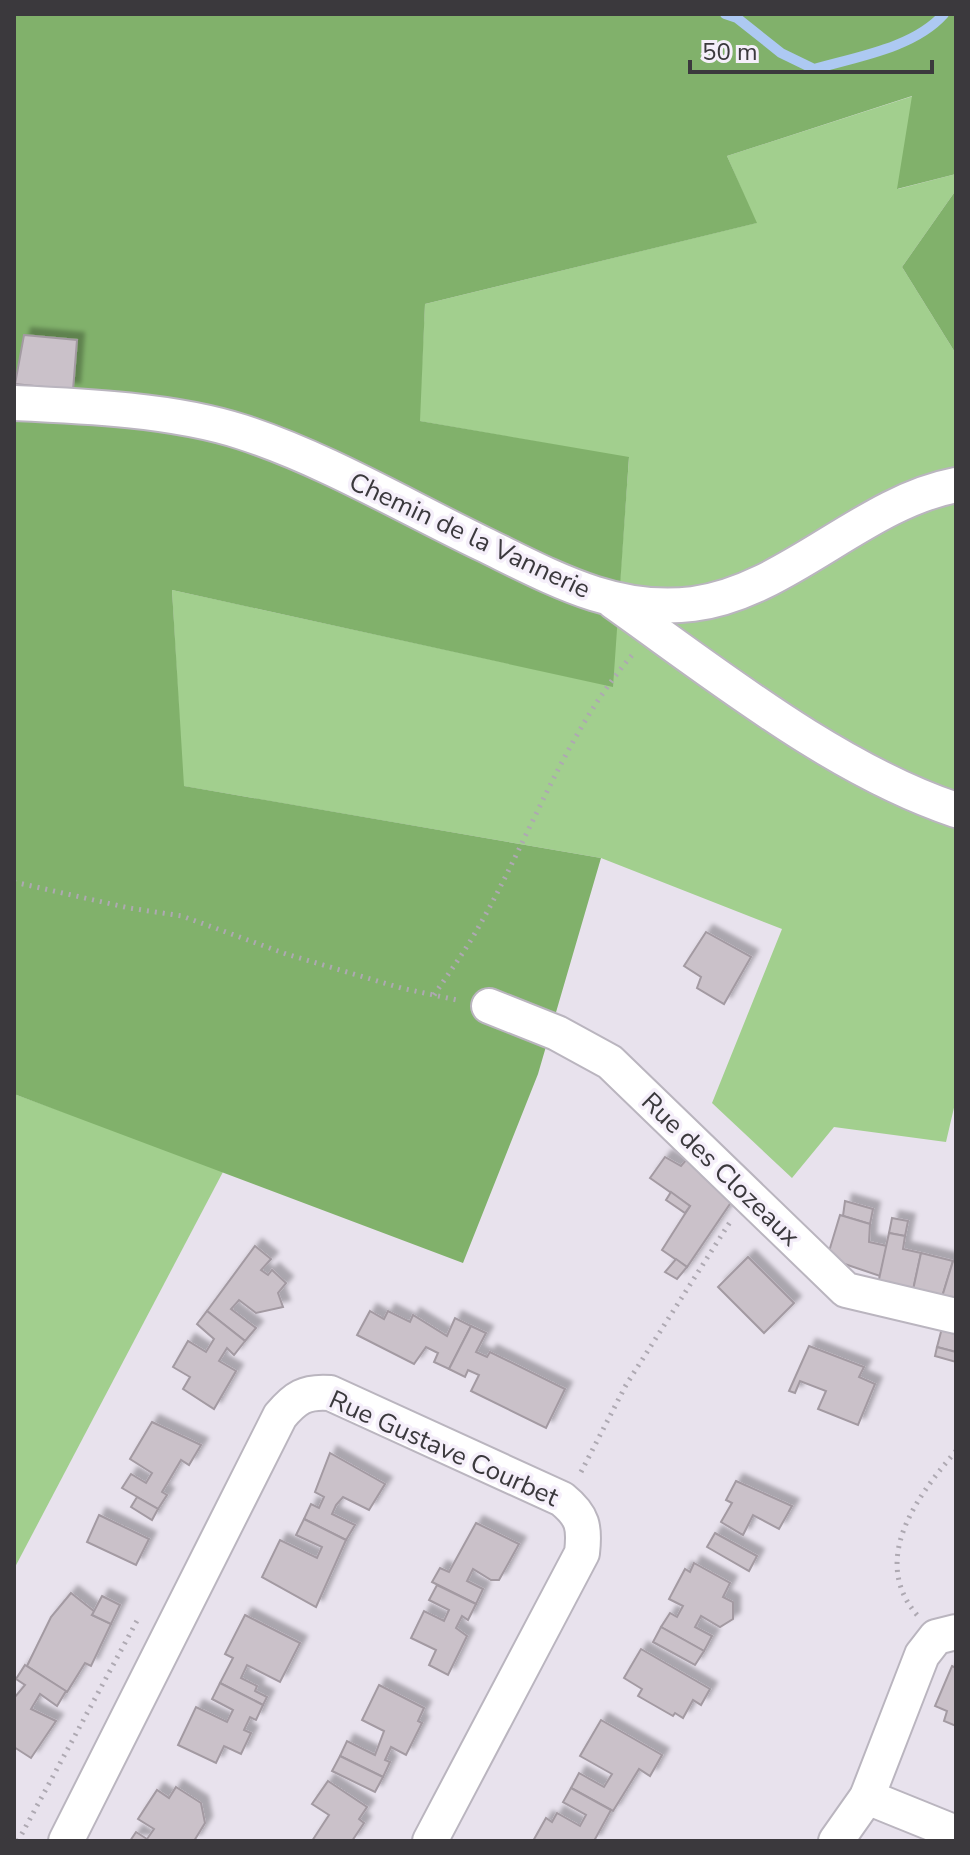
<svg xmlns="http://www.w3.org/2000/svg" width="970" height="1855" font-family="'Nunito Sans',sans-serif">
<style>
.green{fill:#a2cf8e}
.forest{fill:#81b16b}
.lines{fill:none;stroke-linecap:round;stroke-linejoin:round}
.stream{stroke:#adc9f2;stroke-width:10}
.building{fill:#cac1c9;stroke:#a39aa2;stroke-width:2;filter:url(#shadow)}
.minor-casing{stroke:#bab5bf;stroke-width:38}
.path{stroke:#aea9b2;stroke-width:5;stroke-dasharray:2 6;stroke-linecap:butt}
.minor{stroke:#fff;stroke-width:34}
.labels{text-anchor:middle;stroke-width:7;stroke-linejoin:round;paint-order:stroke}
.street-label{font-size:26px;fill:#3b393d;stroke:#f5effa}
</style>
<defs>
<filter id="shadow"><feDropShadow dx="7" dy="-7" stdDeviation="2" flood-color="#0004"/></filter>
</defs>
<rect width="100%" height="100%" fill="#e8e2ed"/>
<g class="green">
<polygon points="913,96 898,189 956,174 956,190 902,267 956,354 956,1099 946,1142 834,1127 792,1178 712,1103 782,929 601,858 183,786 172,590 612,686 629,458 419,421 425,304 756,223 727,156"/>
<polygon points="14,1094 224,1170 14,1569"/>
</g>
<g class="forest">
<polygon points="14,14 956,14 956,174 897,189 912,96 727,156 757,223 425,304 420,421 629,457 613,687 172,590 184,786 601,858 538,1074 463,1263 14,1094"/>
<polygon points="956,190 956,354 902,267"/>
</g>
<g class="lines">
<path class="stream" d="M725 14 737 18 781 53 814 69C856 57 914 48 944 14"/>
</g>
<g class="building">
<polygon points="24,335 77,340 73,390 15,384"/>
<polygon points="706,932 751,957 724,1004 697,988 701,977 684,966"/>
<polygon points="665,1157 681,1166 686,1160 736,1195 687,1267 662,1250 690,1206 650,1178"/>
<polygon points="671,1192 690,1206 685,1213 666,1200"/>
<polygon points="845,1201 873,1209 870,1224 843,1216"/>
<polygon points="840,1215 870,1224 869,1242 887,1246 880,1276 827,1258"/>
<polygon points="892,1218 908,1221 905,1236 889,1233"/>
<polygon points="889,1233 905,1236 903,1249 921,1253 913,1290 878,1284"/>
<polygon points="255,1246 271,1259 261,1270 268,1275 272,1270 286,1283 278,1293 283,1307 256,1313 239,1300 231,1309 256,1328 245,1341 207,1311"/>
<polygon points="921,1253 953,1261 942,1297 913,1290"/>
<polygon points="748,1257 794,1303 764,1333 718,1287"/>
<polygon points="676,1259 687,1267 677,1279 665,1272"/>
<polygon points="953,1261 956,1262 956,1300 942,1297"/>
<polygon points="207,1311 245,1341 234,1355 227,1348 219,1361 236,1371 214,1409 183,1389 190,1377 173,1367 188,1341 206,1352 214,1339 197,1324"/>
<polygon points="370,1311 384,1319 388,1311 410,1322 413,1315 447,1336 455,1318 471,1326 449,1369 434,1362 438,1353 426,1347 414,1364 357,1335"/>
<polygon points="956,1324 956,1352 937,1347 942,1328"/>
<polygon points="471,1326 486,1333 476,1352 487,1357 490,1352 565,1389 546,1428 471,1391 479,1375 468,1370 465,1377 449,1369"/>
<polygon points="809,1346 864,1367 859,1377 875,1384 858,1425 818,1409 826,1391 800,1381 795,1393 789,1391"/>
<polygon points="937,1347 956,1352 956,1362 935,1356"/>
<polygon points="152,1422 201,1445 189,1465 181,1460 162,1492 167,1495 158,1509 122,1488 131,1474 146,1483 152,1473 130,1459"/>
<polygon points="330,1453 385,1484 369,1510 343,1497 336,1505 332,1514 355,1525 346,1540 304,1519 311,1504 319,1508 324,1497 315,1492"/>
<polygon points="736,1481 792,1506 779,1529 753,1515 743,1535 721,1522 732,1503 726,1500"/>
<polygon points="137,1497 158,1509 152,1520 131,1507"/>
<polygon points="99,1515 149,1539 136,1565 87,1542"/>
<polygon points="304,1519 346,1540 316,1607 262,1577 280,1540 317,1558 322,1547 296,1535"/>
<polygon points="476,1523 519,1544 499,1580 491,1580 473,1569 467,1581 483,1589 476,1604 432,1582 440,1568 449,1572"/>
<polygon points="715,1533 757,1556 749,1571 707,1547"/>
<polygon points="694,1563 730,1583 723,1597 733,1602 733,1619 720,1627 701,1616 695,1627 712,1636 704,1651 661,1627 670,1613 677,1617 683,1606 669,1599 685,1569 690,1572"/>
<polygon points="437,1585 476,1604 468,1620 462,1616 456,1628 467,1636 448,1675 429,1665 436,1650 411,1638 424,1611 444,1621 449,1610 429,1600"/>
<polygon points="71,1593 95,1612 92,1615 111,1624 91,1666 85,1663 67,1692 27,1666 51,1617"/>
<polygon points="102,1596 120,1605 111,1624 92,1615"/>
<polygon points="245,1615 300,1643 280,1682 247,1665 241,1678 257,1686 255,1691 267,1697 263,1705 220,1683 233,1658 225,1654"/>
<polygon points="661,1627 704,1651 695,1665 653,1642"/>
<polygon points="641,1649 710,1689 701,1705 693,1700 683,1718 675,1713 673,1716 638,1696 642,1689 624,1678"/>
<polygon points="25,1665 66,1691 57,1706 40,1694 31,1709 56,1721 31,1758 14,1747 14,1698 25,1685 16,1679"/>
<polygon points="952,1666 956,1668 956,1726 944,1721 947,1711 935,1706"/>
<polygon points="220,1683 263,1705 256,1720 250,1717 244,1730 251,1733 241,1754 224,1746 216,1763 178,1745 196,1707 227,1722 233,1710 212,1699"/>
<polygon points="379,1685 424,1708 418,1721 422,1723 406,1755 391,1747 385,1760 390,1762 383,1777 340,1756 347,1741 375,1755 384,1731 362,1720"/>
<polygon points="601,1720 662,1755 650,1776 639,1769 613,1811 571,1788 579,1773 604,1787 612,1774 580,1756"/>
<polygon points="340,1756 383,1777 375,1792 332,1771"/>
<polygon points="328,1781 367,1807 359,1819 364,1823 352,1841 312,1841 329,1815 312,1804"/>
<polygon points="176,1787 201,1803 205,1823 194,1841 130,1841 136,1832 147,1839 154,1829 138,1819 157,1790 169,1798"/>
<polygon points="571,1788 611,1810 594,1841 533,1841 546,1818 552,1822 557,1813 580,1826 586,1815 563,1802"/>
</g>
<g class="lines">
<g class="minor-casing">
<g id="minor">
<path d="M14 403C85 406 174 410 242 432 325 459 404 506 483 544 551 577 615 614 693 604 787 592 862 503 956 485"/>
<path d="M614 602C717 675 836 770 956 810"/>
<polyline points="489,1006 557,1033 610,1062 846,1290 956,1316"/>
<polyline points="867,1797 956,1833"/>
<path d="M66 1841 280 1416C295 1398 305 1391 330 1393L562 1499C583 1516 585 1527 582 1553L430 1841"/>
<polyline points="836,1841 867,1797 922,1655 936,1637 956,1632"/>
</g>
</g>
<g class="path">
<polyline points="14,882 129,908 182,916 286,954 401,988 457,1000"/>
<path d="M434 995C449 973 465 951 478 928 530 838 564 734 633 654"/>
<polyline points="581,1472 626,1385 730,1222"/>
<path d="M917 1615C869 1559 918 1495 956 1451"/>
<polyline points="18,1841 139,1617"/>
</g>
<use href="#minor" class="minor"/>
</g>
<g class="labels">
<g class="street-label">
<text transform="translate(470 535) rotate(25)" y="9">Chemin de la Vannerie</text>
<text transform="translate(721 1169) rotate(44)" y="9">Rue des Clozeaux</text>
<text transform="translate(444 1448) rotate(24)" y="9">Rue Gustave Courbet</text>
</g>
</g>
<rect width="970" height="1855" fill="none" stroke="#3b393d" stroke-width="32"/>
<path d="M690 60v12h242v-12" fill="none" stroke="#3b393d" stroke-width="4"/>
<text x="702" y="60" font-size="24" fill="#3b393d" stroke="#f5effa" stroke-width="6" paint-order="stroke">50 m</text>
</svg>
